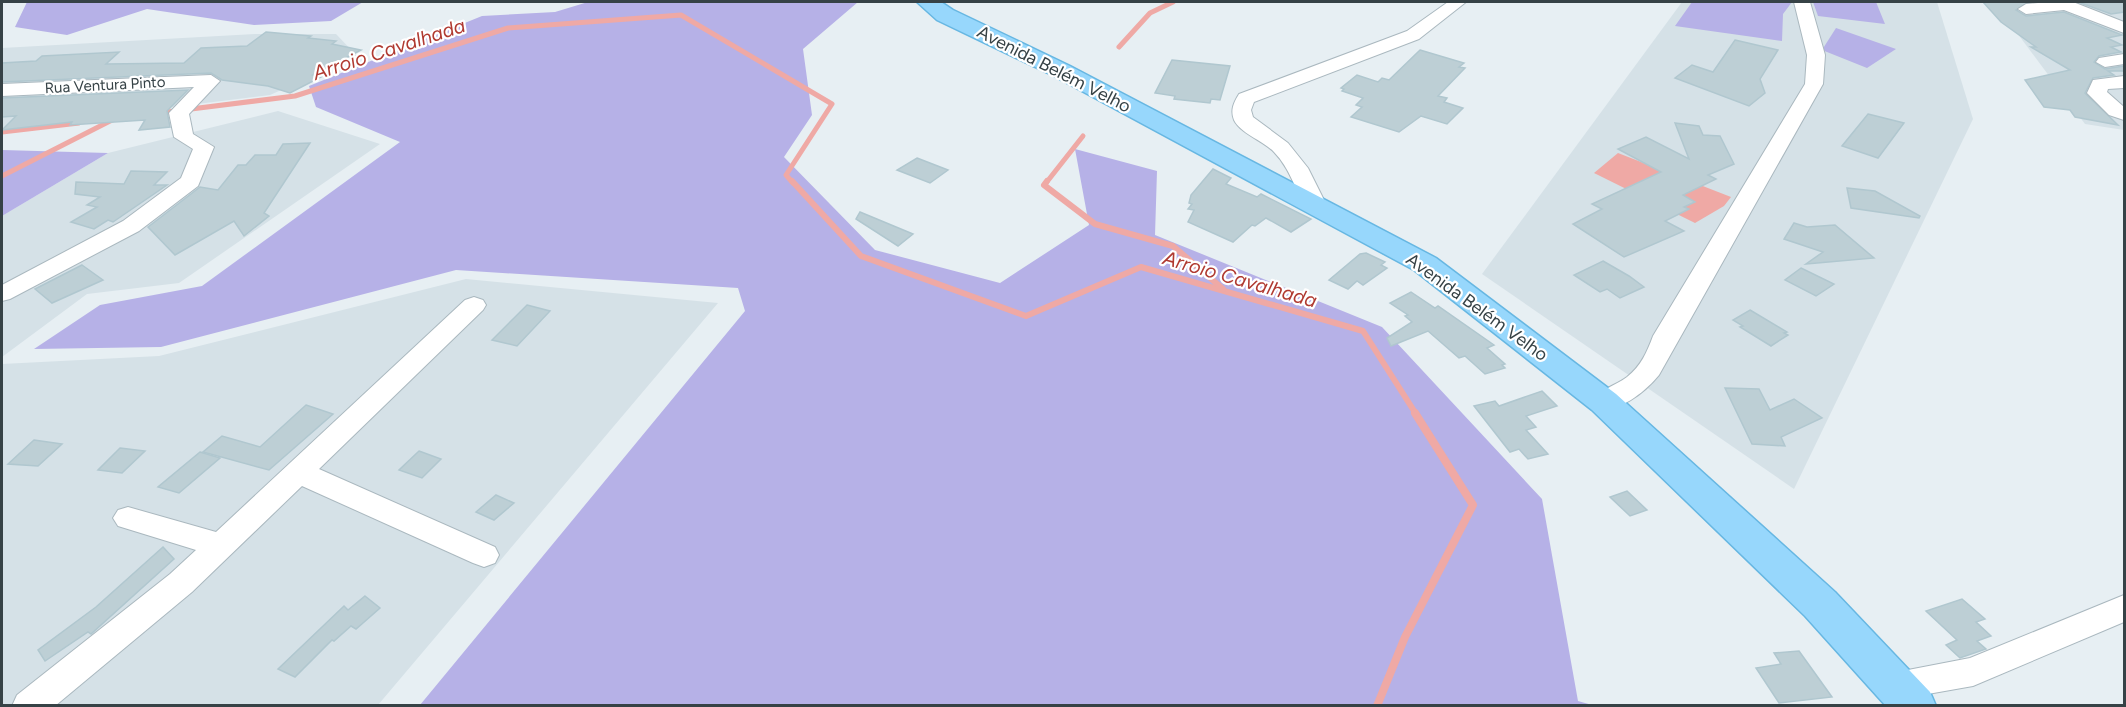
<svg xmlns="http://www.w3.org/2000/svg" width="2126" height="707" font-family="Figtree,sans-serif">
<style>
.residential{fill:#d5e1e7}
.green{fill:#b6b1e7}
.water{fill:#efa9a5}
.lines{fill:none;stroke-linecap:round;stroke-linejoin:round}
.stream-far2{stroke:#efa9a5;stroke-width:5}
.stream-far1{stroke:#efa9a5;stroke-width:6}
.stream{stroke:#efa9a5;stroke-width:8}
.building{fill:#bdcfd5;stroke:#b0c7cf;stroke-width:1.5}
.minor-casing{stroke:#aab8bf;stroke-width:2}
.major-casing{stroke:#67b7e2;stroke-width:3}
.minor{fill:#fff;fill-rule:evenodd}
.major{fill:#97d7fc;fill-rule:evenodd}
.labels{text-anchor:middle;stroke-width:4.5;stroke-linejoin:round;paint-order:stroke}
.far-street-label{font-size:15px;fill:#364246;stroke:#fff}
.street-label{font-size:18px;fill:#364246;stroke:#fff}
.water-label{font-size:20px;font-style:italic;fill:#b03a31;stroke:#fff}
</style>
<rect width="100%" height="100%" fill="#e7eff3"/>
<g class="residential">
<polygon points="1682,2 1937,2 1973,119 1794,489 1482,274"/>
<polygon points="1994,2 2124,2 2124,130 2085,124"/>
<polygon points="255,34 336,34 357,56 270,95 2,128 2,48"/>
<polygon points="278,111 380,144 179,283 87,294 2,357 2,216 108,153"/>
<polygon points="466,279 718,303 378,705 2,706 2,364 159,356"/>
</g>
<g class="green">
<polygon points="27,2 363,2 331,21 254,25 147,9 67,35 15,27"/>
<polygon points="588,2 858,2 803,49 812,115 784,157 875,250 1000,283 1089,225 1075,149 1157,171 1155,235 1382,327 1542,499 1578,701 1592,705 420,705 745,311 738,288 456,270 161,347 34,349 100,305 202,286 400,142 316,107 309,86 482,16 555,12"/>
<polygon points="1692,2 1792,2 1783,14 1782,41 1675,26"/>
<polygon points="1813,2 1876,2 1885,24 1818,16"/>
<polygon points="1836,28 1896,49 1867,68 1822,50"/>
<polygon points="2,150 108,153 2,216"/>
</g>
<polygon class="water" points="1618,153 1731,197 1724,206 1695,223 1594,173"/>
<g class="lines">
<g class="stream-far2">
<polyline points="1119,47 1150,13 1173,2"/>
<polyline points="159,113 295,96 508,28 681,15 832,104 786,175 793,183"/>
<polyline points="2,132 79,123"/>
<polyline points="2,176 114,119"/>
<polyline points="1046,183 1083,136"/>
</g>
<g class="stream-far1">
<polyline points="792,181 861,256 1026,316 1141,267 1363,331 1416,414"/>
<polyline points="1047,181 1044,185 1095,224 1173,246 1223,289"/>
</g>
<polyline class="stream" points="1377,706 1405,637 1473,505 1415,413"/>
</g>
<g class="building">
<polygon points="1983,2 2029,2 2016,10 2026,16 2064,12 2122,35 2107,38 2122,45 2111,47 2121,52 2099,56 2094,62 2105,69 2124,66 2124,71 2108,71 2114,75 2093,78 2085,93 2118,125 2075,117 2070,110 2044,107 2025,80 2070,70 2031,47 2036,47 2001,22"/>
<polygon points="2078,2 2124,2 2124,12 2111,14"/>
<polygon points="266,32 311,36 308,38 336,41 332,44 361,50 313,75 321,77 290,93 268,86 222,80 211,73 2,82 2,63 36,61 42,56 119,52 106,64 184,63 201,48 247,46"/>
<polygon points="1735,40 1778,50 1760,79 1765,93 1749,106 1675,78 1692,65 1713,72"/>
<polygon points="1420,50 1464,63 1459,67 1465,68 1438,96 1447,98 1444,102 1463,108 1447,124 1421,116 1399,132 1351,117 1362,107 1356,105 1363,98 1342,91 1344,89 1341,88 1357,75 1378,82 1382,78 1389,80"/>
<polygon points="1172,60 1230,66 1220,100 1211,99 1210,103 1174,99 1175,96 1155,93"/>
<polygon points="188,90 167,111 170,127 139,130 145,120 70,125 72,122 2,130 16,116 2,117 2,98"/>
<polygon points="1868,114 1904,123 1878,158 1842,146"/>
<polygon points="1675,123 1699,126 1703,135 1720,136 1734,164 1708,175 1716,179 1683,195 1695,202 1684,207 1689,209 1665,221 1684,231 1624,257 1573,224 1602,209 1592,204 1661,172 1618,149 1646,137 1689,159"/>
<polygon points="310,143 264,213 269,216 244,236 234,221 175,255 148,227 200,187 218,190 238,165 246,165 255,155 276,155 283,144"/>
<polygon points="917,158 948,170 930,183 897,170"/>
<polygon points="1213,169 1231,178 1226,184 1257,197 1261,194 1311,219 1291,232 1266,218 1255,226 1252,225 1233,242 1188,222 1194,210 1188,209 1192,204 1189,203 1191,195"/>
<polygon points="131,171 167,172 154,185 167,185 113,222 108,220 94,229 71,222 97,207 87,205 100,197 75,194 76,182 124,184"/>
<polygon points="1847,188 1875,191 1920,216 1919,218 1851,208"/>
<polygon points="860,212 913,234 898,246 856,219"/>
<polygon points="1794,223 1807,227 1835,225 1874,258 1806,264 1823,252 1784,239"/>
<polygon points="1366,253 1385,262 1381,265 1387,268 1363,285 1357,281 1348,289 1329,280 1360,254"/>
<polygon points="1603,261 1629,276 1644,287 1620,298 1607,289 1600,292 1574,275"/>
<polygon points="82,265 103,280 52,303 35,289"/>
<polygon points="1801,268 1834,284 1816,296 1785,280"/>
<polygon points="1411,292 1435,308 1438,306 1494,345 1487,348 1505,364 1502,365 1505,368 1485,374 1465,356 1459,358 1428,331 1391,346 1387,338 1412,322 1405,316 1408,315 1390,303"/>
<polygon points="527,305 550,311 517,346 492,340"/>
<polygon points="1750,310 1787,332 1784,333 1788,335 1771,346 1740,327 1743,326 1733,320"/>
<polygon points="1725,388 1759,389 1770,410 1794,399 1822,418 1781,437 1785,446 1752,444"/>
<polygon points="1542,391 1557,406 1526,416 1536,427 1526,430 1548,454 1528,459 1519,449 1510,452 1474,406 1495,401 1499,406"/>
<polygon points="306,405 333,414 269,470 203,452 222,436 260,447"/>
<polygon points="34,440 62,444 38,466 8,464"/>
<polygon points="120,448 145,451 122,473 98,470"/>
<polygon points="419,451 441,459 422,478 399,470"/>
<polygon points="200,452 220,458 179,493 158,487"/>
<polygon points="1627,491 1647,510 1630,516 1610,497"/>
<polygon points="496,495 514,503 494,520 476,512"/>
<polygon points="163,547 174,559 91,634 88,632 45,661 38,650 96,607"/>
<polygon points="365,596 380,608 363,623 356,629 351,626 334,641 332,640 295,677 278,669 344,606 348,610"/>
<polygon points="1962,599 1985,619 1976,622 1991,636 1977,641 1986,649 1960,658 1946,645 1957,640 1926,611"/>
<polygon points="1799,651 1832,697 1779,703 1756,668 1781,664 1774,653"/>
</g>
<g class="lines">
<g class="minor-casing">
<g id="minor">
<path d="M1448 2H1466L1419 39 1254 102 1251 110 1253 117 1288 143 1308 168 1326 204 1323 209H1307C1295 190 1290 168 1274 152 1264 141 1241 134 1234 120 1230 110 1234 102 1239 94L1407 31Z"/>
<path d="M1794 2H1810L1825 55 1823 84 1659 375C1645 392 1617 415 1595 408L1591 402C1598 390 1615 386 1627 377 1641 366 1647 352 1653 336L1805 84 1807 55Z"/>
<polygon points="2050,2 2073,2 2124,22 2124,33 2064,10 2026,14 2018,9 2026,4"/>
<polygon points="2124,54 2124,64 2105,67 2096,62 2099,58"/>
<polygon points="211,75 220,81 189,114 193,134 214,147 198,186 139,231 10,299 2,301 2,285 123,221 181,178 193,149 174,137 169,113 194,87 2,96 2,84"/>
<polygon points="2124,76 2124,88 2108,89 2107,92 2124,107 2124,120 2109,115 2087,93 2093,80"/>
<polygon points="474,297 483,300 486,305 483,310 319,469 495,547 499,555 495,563 484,567 473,563 302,486 192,592 55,706 12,706 17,695 170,574 196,550 118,526 113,518 118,510 128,507 216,532 465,300"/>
<polygon points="2124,595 2124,622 1973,686 1894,700 1882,695 1877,685 1882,675 1970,658"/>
</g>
</g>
<g class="major-casing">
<polygon id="major" points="917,2 941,2 953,10 1070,66 1436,258 1616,394 1835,592 1930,692 1936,706 1886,706 1805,616 1592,410 1414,270 1054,76 937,20"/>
</g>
<use href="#minor" class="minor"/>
<use href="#major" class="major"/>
</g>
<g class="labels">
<g class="far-street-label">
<text transform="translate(105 85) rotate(-3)" y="5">Rua Ventura Pinto</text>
</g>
<g class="street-label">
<text transform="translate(1054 69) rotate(27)" y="6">Avenida Belém Velho</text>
<text transform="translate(1477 307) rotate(36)" y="6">Avenida Belém Velho</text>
</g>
<g class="water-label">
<text transform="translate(389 49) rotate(-18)" y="7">Arroio Cavalhada</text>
<text transform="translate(1240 279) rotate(16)" y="7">Arroio Cavalhada</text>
</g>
</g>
<rect width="2126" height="707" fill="none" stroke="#364246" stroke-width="6"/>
</svg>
